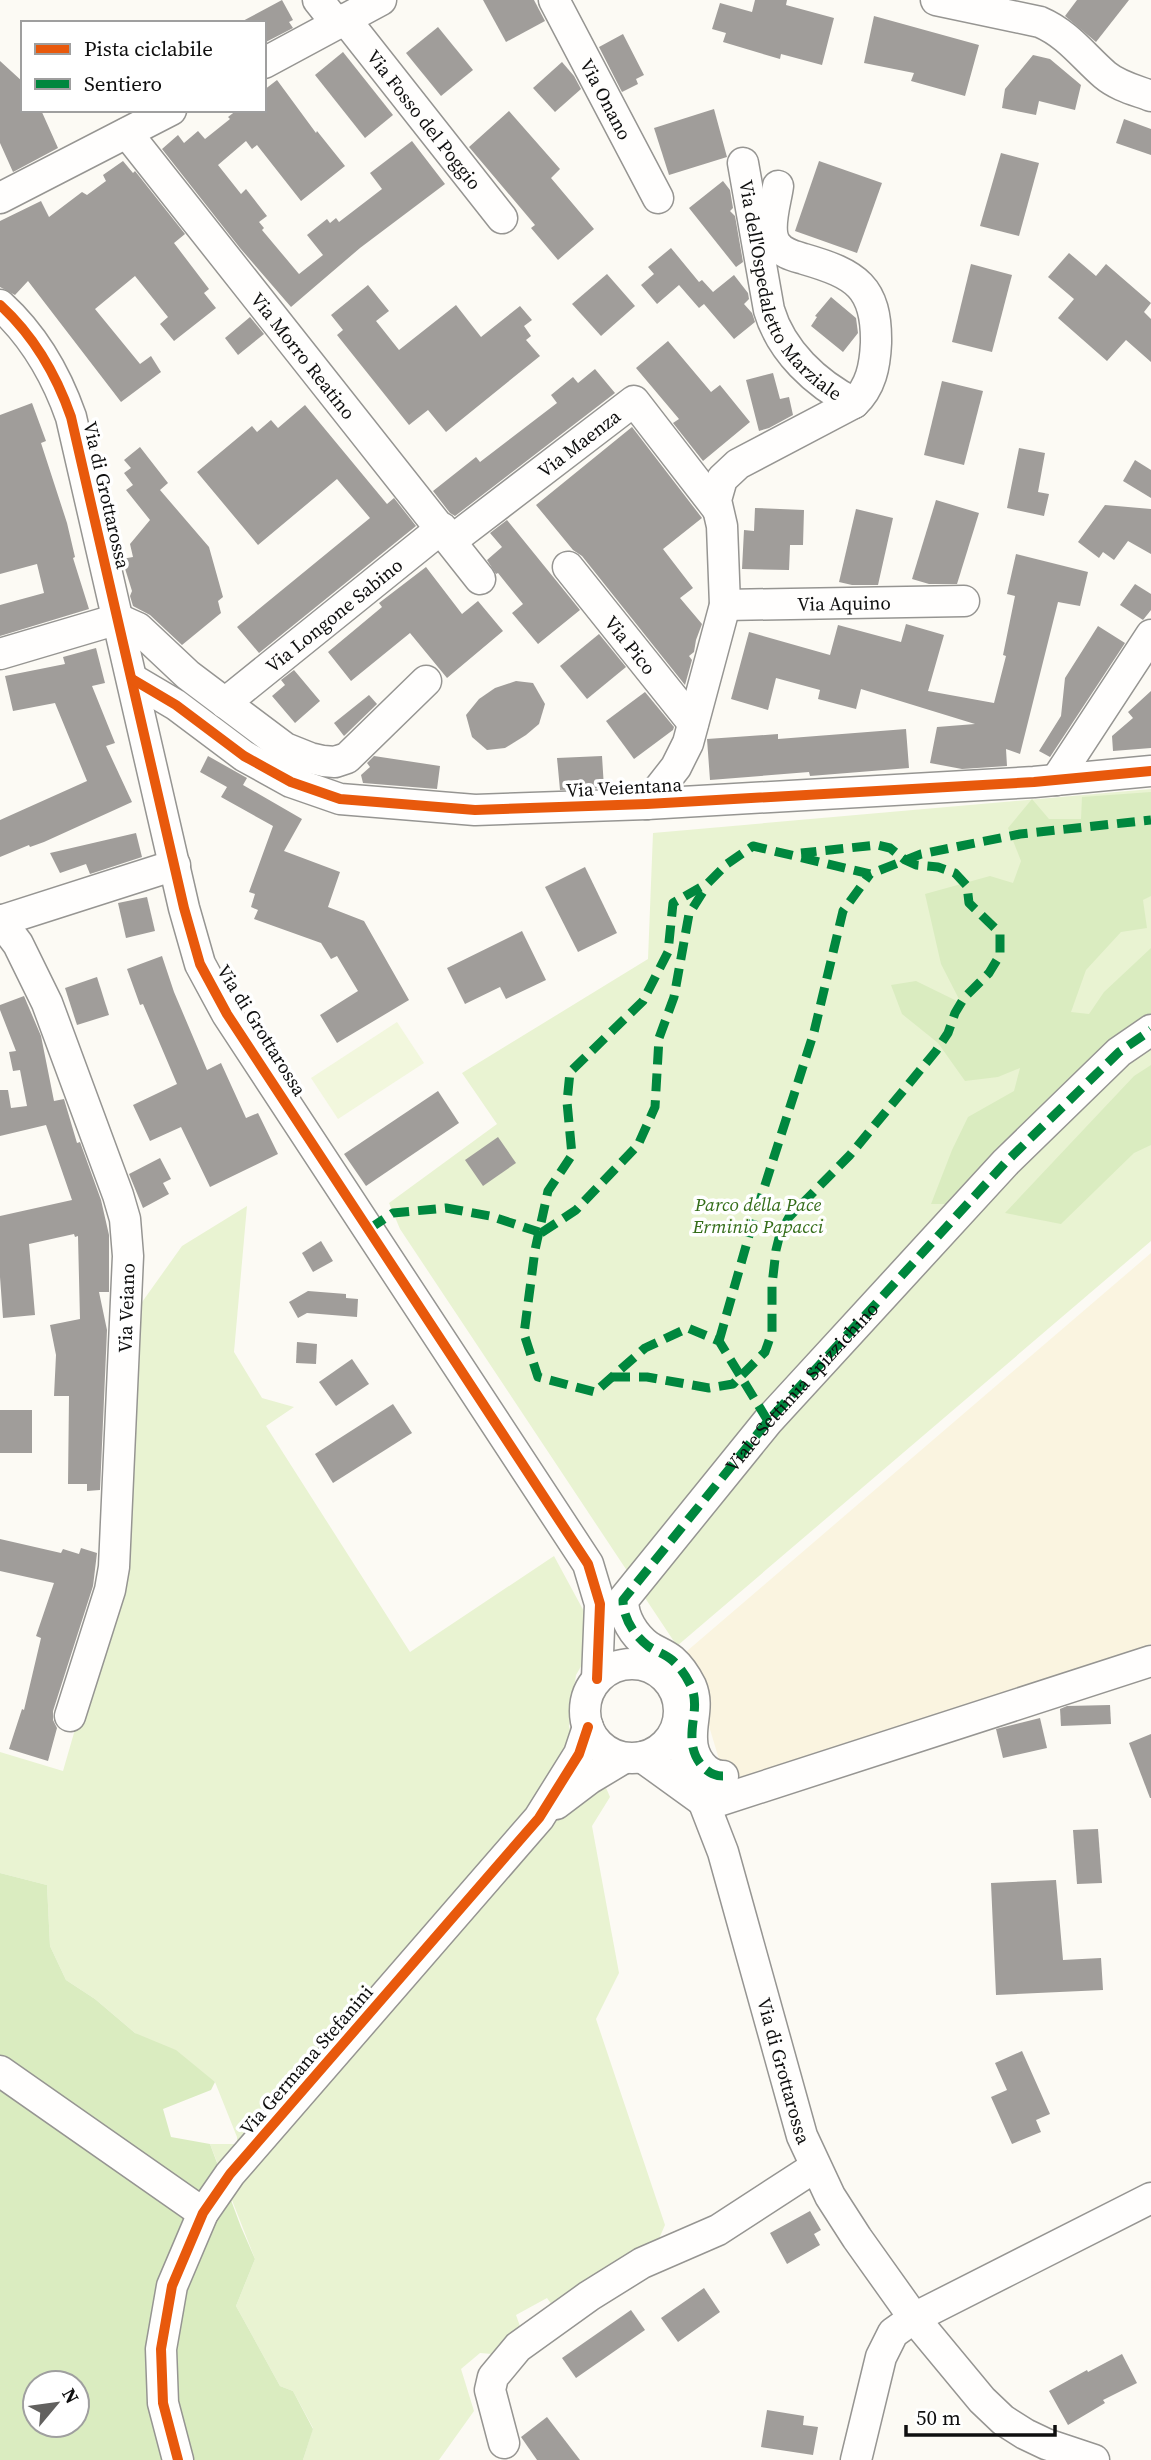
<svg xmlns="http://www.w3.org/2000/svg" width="1151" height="2460" font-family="'Source Serif 4',serif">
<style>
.farmland{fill:#faf4e0}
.green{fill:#e9f3d2}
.forest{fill:#daecc0;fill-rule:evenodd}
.pitch{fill:#f2f7dd}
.building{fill:#a09d9a}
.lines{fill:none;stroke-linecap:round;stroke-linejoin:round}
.minor-casing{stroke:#969592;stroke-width:33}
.minor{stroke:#fffefd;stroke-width:30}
.quiet{stroke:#00873e;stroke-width:9;stroke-dasharray:18 9;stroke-linecap:butt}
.cycleway-casing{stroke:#fff;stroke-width:15}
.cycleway{stroke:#e8590c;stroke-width:10}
.labels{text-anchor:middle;stroke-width:7;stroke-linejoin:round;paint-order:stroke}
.street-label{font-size:19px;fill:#0f0f0f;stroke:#fff}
.park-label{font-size:19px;font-style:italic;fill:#346d19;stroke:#fff}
</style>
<rect width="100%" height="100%" fill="#fcfaf4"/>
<polygon class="farmland" points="1151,1253 1151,1644 751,1779 723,1773 701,1699 680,1657"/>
<g class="green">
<polygon points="1151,789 1151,1241 677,1646 400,1229 389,1203 497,1124 462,1073 648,959 653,833"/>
<polygon points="247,1206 234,1352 262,1398 294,1407 266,1426 410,1652 554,1556 587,1617 591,1649 576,1675 569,1727 604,1783 610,1797 592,1826 619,1973 596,2019 665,2225 654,2250 557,2312 547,2298 516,2315 522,2332 492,2354 480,2353 461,2369 474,2411 439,2460 303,2460 313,2428 293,2391 280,2386 236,2306 255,2259 210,2144 237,2144 237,2137 215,2082 135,2033 95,1999 66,1980 50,1946 47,1885 0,1873 0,1752 63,1771 125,1556 135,1312 182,1246"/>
</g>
<g class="forest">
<polygon points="1151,792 1151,896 1143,900 1147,928 1121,932 1086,970 1071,1012 1089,1014 1104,992 1151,948 1151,1024 956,1204 931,1204 952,1150 968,1117 1014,1091 1020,1068 998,1077 965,1081 938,1043 902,1014 891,985 916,981 961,1003 941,964 925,894 990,876 1013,883 1021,861 1008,828 1032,799 1049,819 1081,819 1082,797"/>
<polygon points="1151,1065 1151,1145 1134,1153 1061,1224 1005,1213 1134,1076"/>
<path d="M0 1873 47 1885 50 1946 66 1980 95 1999 135 2033 176 2050 215 2082 211 2090 163 2109 171 2137 210 2144 241 2227 255 2259 236 2306 280 2386 293 2391 313 2429 303 2460H0ZM35 2383H77V2425H35Z"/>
</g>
<polygon class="pitch" points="397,1022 424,1063 338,1119 311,1078"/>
<g class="building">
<polygon points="282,0 293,20 289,22 293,28 264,43 264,23 239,23"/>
<polygon points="483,0 534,0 545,21 506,42"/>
<polygon points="755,0 787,0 786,5 834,18 822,65 781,54 780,59 723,42 726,33 712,29 720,3 752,12"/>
<polygon points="1077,0 1129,0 1096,42 1065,16"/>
<polygon points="874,16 979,45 965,96 911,81 914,73 864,63"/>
<polygon points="438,27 473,70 441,96 406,53"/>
<polygon points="623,34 644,75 636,79 638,84 622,92 599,47"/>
<polygon points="343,52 393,115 365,138 315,75"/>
<polygon points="1033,55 1050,59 1081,85 1075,110 1039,101 1036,115 1002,108 1005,89"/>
<polygon points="0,61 23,82 23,110 41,110 58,148 13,172 0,143"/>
<polygon points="562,62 574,76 581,89 555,112 533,88"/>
<polygon points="277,80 316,133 317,131 345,166 301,201 257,145 252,149 246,141 218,165 241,194 246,189 267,216 259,222 264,228 262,230 299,274 323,255 307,235 327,219 330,223 336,218 339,222 382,189 370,173 412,141 445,184 360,248 291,307 240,248 162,149 178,135 184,143 198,131 205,139 230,119 228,117 237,110 264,110 264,90"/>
<polygon points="714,109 727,157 669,175 654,128"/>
<polygon points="509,111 560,169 551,178 594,229 558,260 531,228 535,225 469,147"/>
<polygon points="1124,119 1151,129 1151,155 1116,143"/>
<polygon points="1001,153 1039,163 1019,236 980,226"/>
<polygon points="123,161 133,173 135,171 185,234 174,243 209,289 204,293 216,308 174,341 160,324 168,317 135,276 95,309 140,364 151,356 161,372 121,402 28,281 15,295 0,287 0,221 41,201 49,217 82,192 87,195 106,181 103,175"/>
<polygon points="819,161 882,183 857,253 795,231"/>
<polygon points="723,181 730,190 733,208 730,211 735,216 743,262 736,267 689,208"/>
<polygon points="671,248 699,282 702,280 713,292 734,275 748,293 749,299 744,304 752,313 755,322 734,339 704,304 699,308 679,285 657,304 641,285 654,274 648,267"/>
<polygon points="1069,253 1096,276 1106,264 1151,303 1144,312 1151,319 1151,362 1126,340 1107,361 1058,318 1074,299 1048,277"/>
<polygon points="971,264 1012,275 992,352 952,342"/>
<polygon points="607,274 635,306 601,336 572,304"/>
<polygon points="368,285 389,311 376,321 399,350 456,305 481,337 520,306 532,320 524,326 531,336 526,340 540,356 446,432 428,410 409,425 337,335 343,330 331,315"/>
<polygon points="831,297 856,318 858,333 843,352 811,326 817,317 815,316"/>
<polygon points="250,317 264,334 238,355 225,338"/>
<polygon points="668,341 711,392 720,385 750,422 703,461 673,423 679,419 636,368"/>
<polygon points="595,369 615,393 455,516 450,513 433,491 476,457 480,462 557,403 551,395 573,377 578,383"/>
<polygon points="773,373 780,399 789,397 793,415 769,428 759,431 746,380"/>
<polygon points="942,381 983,391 964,465 924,455"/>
<polygon points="32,403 46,441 41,443 67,523 75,557 73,558 89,609 0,636 0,605 44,593 37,564 0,574 0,415"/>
<polygon points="305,405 387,504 394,498 416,526 259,653 237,627 370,518 337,479 258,545 197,472 252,426 257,432 271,420 278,428"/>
<polygon points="632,427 702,518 663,549 693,588 680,598 702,624 696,640 694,652 689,656 692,660 685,685 582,556 573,550 536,505"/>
<polygon points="140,447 168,483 160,490 209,547 223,597 218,601 221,613 182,645 150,615 133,606 130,596 132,591 122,559 133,557 130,544 150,520 126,490 133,485 124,473 131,468 124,460"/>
<polygon points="1019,448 1045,453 1038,492 1049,494 1044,516 1007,508"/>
<polygon points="1135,460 1151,470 1151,498 1123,481"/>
<polygon points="936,500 979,513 957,584 929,584 912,579"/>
<polygon points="1105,505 1151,509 1151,554 1128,541 1114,560 1103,552 1099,558 1078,542"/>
<polygon points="755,508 804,510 803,545 790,545 789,570 742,569 744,530 754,531"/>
<polygon points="856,509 893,518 878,585 852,585 839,582"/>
<polygon points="507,520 580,610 538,644 512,613 523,604 498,573 496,574 487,560 502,547 490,533"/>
<polygon points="1016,554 1088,572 1080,606 1058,602 1020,754 1006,749 1007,766 962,769 930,763 937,727 975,724 861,689 856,709 818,699 820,690 776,678 768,710 731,699 749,632 830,655 838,625 901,642 906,624 944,635 928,691 994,703 1006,656 1003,655 1015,596 1007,594"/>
<polygon points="426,567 462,614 478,601 503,631 447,678 410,633 351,681 328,652 382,607 379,603"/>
<polygon points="1135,584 1151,594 1151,610 1143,620 1120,605"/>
<polygon points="1098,626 1125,643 1050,757 1039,751 1061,716 1065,678"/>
<polygon points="599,634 626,667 587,699 560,666"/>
<polygon points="96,648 105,683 92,686 115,743 106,746 132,802 44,842 30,847 29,845 0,857 0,820 87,781 55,703 13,711 5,676 65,664 63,657"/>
<polygon points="294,670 320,701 295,723 272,696 285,685 281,680"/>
<polygon points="516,681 533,683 545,704 539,724 526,735 505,748 487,750 472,737 466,715 479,699 495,688"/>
<polygon points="1151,691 1151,748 1113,751 1112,736 1133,718 1128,712"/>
<polygon points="645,692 674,727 673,730 634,759 606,721"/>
<polygon points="369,695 377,704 344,736 334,723"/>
<polygon points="906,729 909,768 810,776 809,772 710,780 707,739 778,734 778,739"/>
<polygon points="208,756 247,778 243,785 302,819 284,851 340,872 328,907 364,921 409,1000 337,1043 320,1015 358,991 337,956 331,959 321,943 254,919 258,910 251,907 255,894 249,892 273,826 221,797 227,787 200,772"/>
<polygon points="374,756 440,766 437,789 363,783 361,775 370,767 367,763"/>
<polygon points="602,756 604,788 560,790 557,758"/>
<polygon points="136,833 142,857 90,874 86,864 60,873 50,853"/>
<polygon points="585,867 617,933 578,952 545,887"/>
<polygon points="147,897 155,931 126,938 118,903"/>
<polygon points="522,931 546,980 506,999 500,987 465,1004 447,968"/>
<polygon points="162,956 174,992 207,1070 221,1063 246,1118 258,1113 278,1154 210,1187 181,1127 150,1141 133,1105 177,1084 143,1004 140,1005 127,969"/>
<polygon points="97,977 109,1015 77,1025 65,988"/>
<polygon points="24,996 41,1036 54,1101 64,1099 77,1143 80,1142 101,1200 109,1235 109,1292 99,1292 107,1330 100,1490 87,1491 87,1484 68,1484 69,1396 54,1396 56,1355 50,1325 80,1319 78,1236 75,1237 74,1234 29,1244 35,1315 3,1318 0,1277 0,1216 72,1200 46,1125 0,1136 0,1090 8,1090 11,1108 27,1106 20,1070 13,1071 9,1052 16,1051 0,1010 0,1005"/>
<polygon points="438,1091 459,1123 366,1186 344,1154"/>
<polygon points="498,1137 516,1163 483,1186 465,1160"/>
<polygon points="160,1158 171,1179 163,1183 169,1194 143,1208 129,1174"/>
<polygon points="321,1241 333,1261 313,1272 302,1253"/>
<polygon points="308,1291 346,1294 346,1298 358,1299 357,1317 307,1313 298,1318 289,1302"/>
<polygon points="297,1342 317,1344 316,1364 296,1363"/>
<polygon points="352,1359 369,1384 336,1406 319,1382"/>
<polygon points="393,1404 412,1433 333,1483 315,1454"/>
<rect x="0" y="1410" width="32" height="43"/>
<polygon points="0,1539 61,1553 63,1549 79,1554 81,1548 97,1553 93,1586 53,1711 53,1720 57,1728 48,1761 9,1749 22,1709 24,1710 41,1638 36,1636 54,1583 0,1571"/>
<polygon points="1110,1705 1111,1724 1061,1726 1060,1709 1067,1706"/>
<polygon points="1040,1718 1047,1748 1003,1758 996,1729"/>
<polygon points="1151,1734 1151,1798 1150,1798 1129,1743"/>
<polygon points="1098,1829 1102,1883 1077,1884 1073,1830"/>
<polygon points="1056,1880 1063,1960 1101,1958 1103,1990 996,1995 991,1883"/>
<polygon points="1022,2051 1050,2114 1036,2120 1041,2132 1012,2144 991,2097 1007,2090 995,2063"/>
<polygon points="810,2211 821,2230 814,2234 820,2245 787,2264 770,2233"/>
<polygon points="704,2288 720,2312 678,2342 661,2318"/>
<polygon points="631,2310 645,2330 576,2378 562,2358"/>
<polygon points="1122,2354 1137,2383 1103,2400 1105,2403 1068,2425 1049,2391 1087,2370 1088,2372"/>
<polygon points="767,2410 804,2416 803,2425 818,2427 813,2455 761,2447"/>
<polygon points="547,2417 580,2460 537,2460 521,2437"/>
</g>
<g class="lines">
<g class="minor-casing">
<g id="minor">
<polyline points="318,0 337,24"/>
<path id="s1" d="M554 0 658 198"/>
<path d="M936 0 1040 22C1068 34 1083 56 1105 75 1118 86 1135 90 1151 96"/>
<path id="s2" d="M345 19 502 218"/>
<polyline points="264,63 381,0"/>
<path id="s3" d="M127 133 480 579"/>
<path id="s4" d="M743 163 769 310C781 351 816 384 854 403"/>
<polyline points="0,198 171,110"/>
<path d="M0 305C34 336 56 374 71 417L184 908 200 964 227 1014 588 1564 600 1604 597 1679"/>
<path id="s5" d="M451 541 634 401 716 507"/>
<path id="s6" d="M568 567 693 723"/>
<path id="s7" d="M725 605 964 601"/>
<polyline points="0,654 118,619 138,628 188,675 285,748 310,758 323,761 335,762 347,758 426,681"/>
<polyline points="132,679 176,705 244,756 291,782 340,799 475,810 647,804 1034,782 1151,771"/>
<path id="s8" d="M225 703 442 528"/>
<polyline points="1056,780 1151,635"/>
<path d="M647 804 676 767 688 743 725 605 722 526 716 500 722 479 738 464 854 403C871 387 875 366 876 343 877 287 856 274 804 259 794 256 783 254 776 244 766 230 776 202 778 186"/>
<polyline points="0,920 18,944 47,1003 118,1195 125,1219 128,1256 114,1567 110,1590 70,1716"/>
<polyline points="0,921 175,865"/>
<circle cx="632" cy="1711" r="47"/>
<path id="s9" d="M685 1754 723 1852 802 2136 830 2196 857 2238 914 2318 982 2400 1003 2420 1025 2434 1046 2444 1094 2460"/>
<polyline points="642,1757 703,1801"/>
<path id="s10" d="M723 1776C705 1776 692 1757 692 1739 691 1720 699 1705 691 1686 686 1676 680 1667 672 1660 665 1654 655 1651 648 1646 634 1635 623 1618 623 1600L768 1421 1006 1162 1119 1052 1151 1030"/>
<polyline points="556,1804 589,1779 624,1758"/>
<polyline points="706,1805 1151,1661"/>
<polyline points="0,2071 203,2213"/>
<polyline points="504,2443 490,2390 493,2377 518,2347 589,2296 642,2263 718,2230 815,2167"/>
<polyline points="178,2460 163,2403 161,2349 172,2286 203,2213 230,2174 539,1818 579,1754 588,1727"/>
<polyline points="856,2460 881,2357 893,2333 914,2318 1151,2198"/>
</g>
</g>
<use href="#minor" class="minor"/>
<g class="quiet">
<polyline points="369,1229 393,1213 446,1208 490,1216 539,1232"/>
<polyline points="541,1233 576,1210 638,1145 655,1107 659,1038 674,997 689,914 706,887"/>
<polyline points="719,1341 750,1232 814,1032 843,911 870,874"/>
<polyline points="612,1377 647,1377 709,1388 733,1384 765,1352 772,1332 772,1285 776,1250 780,1234 789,1217 850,1155 936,1051 948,1033 955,1013 964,998 989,973 1000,955 1000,933 969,903 967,886 955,873 938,867 916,865 905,860 890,848 877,845 801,853"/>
<polyline points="768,1421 719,1341 688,1328 645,1348 595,1392 538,1377 524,1334 535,1250 548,1191 572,1155 567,1102 570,1072 643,1001 668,952 673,903 708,883 727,864 753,846 870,874 921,854 1020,834 1151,820"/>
<path d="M723 1776C705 1776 692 1757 692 1739 691 1720 699 1705 691 1686 686 1676 680 1667 672 1660 665 1654 655 1651 648 1646 634 1635 623 1618 623 1600L768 1421 1006 1162 1119 1052 1151 1030"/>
</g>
<g class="cycleway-casing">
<g id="cycleway">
<path d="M0 305C34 336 56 374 71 417L184 908 200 964 227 1014 588 1564 600 1604 597 1679"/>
<polyline points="132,679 176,705 244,756 291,782 340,799 475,810 647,804 1034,782 1151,771"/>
<polyline points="178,2460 163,2403 161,2349 172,2286 203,2213 230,2174 539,1818 579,1754 588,1727"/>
</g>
</g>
<use href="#cycleway" class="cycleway"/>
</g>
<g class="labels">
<g class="street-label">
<text dy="7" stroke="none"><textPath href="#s1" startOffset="112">Via Onano</textPath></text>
<text dy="7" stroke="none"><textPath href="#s2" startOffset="128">Via Fosso del Poggio</textPath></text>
<text dy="7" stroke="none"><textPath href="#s4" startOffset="140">Via dell'Ospedaletto Marziale</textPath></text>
<text dy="7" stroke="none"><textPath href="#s3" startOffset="284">Via Morro Reatino</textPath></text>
<text dy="7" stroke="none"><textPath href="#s5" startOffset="161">Via Maenza</textPath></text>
<text transform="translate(107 495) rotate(77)" y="7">Via di Grottarossa</text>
<text dy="7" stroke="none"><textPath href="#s7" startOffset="119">Via Aquino</textPath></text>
<text dy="7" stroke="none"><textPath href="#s8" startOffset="140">Via Longone Sabino</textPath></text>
<text dy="7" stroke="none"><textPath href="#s6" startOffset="100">Via Pico</textPath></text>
<text transform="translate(624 787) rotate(-3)" y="7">Via Veientana</text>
<text transform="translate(262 1030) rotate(58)" y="7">Via di Grottarossa</text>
<text transform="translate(126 1308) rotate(-88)" y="7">Via Veiano</text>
<text dy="7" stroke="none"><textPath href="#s10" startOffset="499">Viale Settimia Spizzichino</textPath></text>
<text transform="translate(306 2060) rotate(-49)" y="7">Via Germana Stefanini</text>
<text dy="7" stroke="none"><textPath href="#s9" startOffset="332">Via di Grottarossa</textPath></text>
</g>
<g class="park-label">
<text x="758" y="1211">Parco della Pace<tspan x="758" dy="22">Erminio Papacci</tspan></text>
</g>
</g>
<rect x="21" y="21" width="245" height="91" fill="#ffffff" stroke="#9f9f9f" stroke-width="2"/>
<rect x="35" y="44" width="35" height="10" fill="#e8590c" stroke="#9f9f9f" stroke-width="2"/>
<text x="84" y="56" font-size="21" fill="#0f0f0f">Pista ciclabile</text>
<rect x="35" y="79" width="35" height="10" fill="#00873e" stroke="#9f9f9f" stroke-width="2"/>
<text x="84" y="91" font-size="21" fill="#0f0f0f">Sentiero</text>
<g transform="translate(56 2404) rotate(61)"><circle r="33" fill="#ffffff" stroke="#9f9f9f" stroke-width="2"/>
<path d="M0-5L12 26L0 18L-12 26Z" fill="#62615f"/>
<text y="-10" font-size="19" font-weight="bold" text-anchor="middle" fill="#0f0f0f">N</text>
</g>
<path d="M906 2425v10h149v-10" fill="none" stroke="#0f0f0f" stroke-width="3.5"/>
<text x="916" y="2425" font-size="21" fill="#0f0f0f" stroke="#ffffff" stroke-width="5" paint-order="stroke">50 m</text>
</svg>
